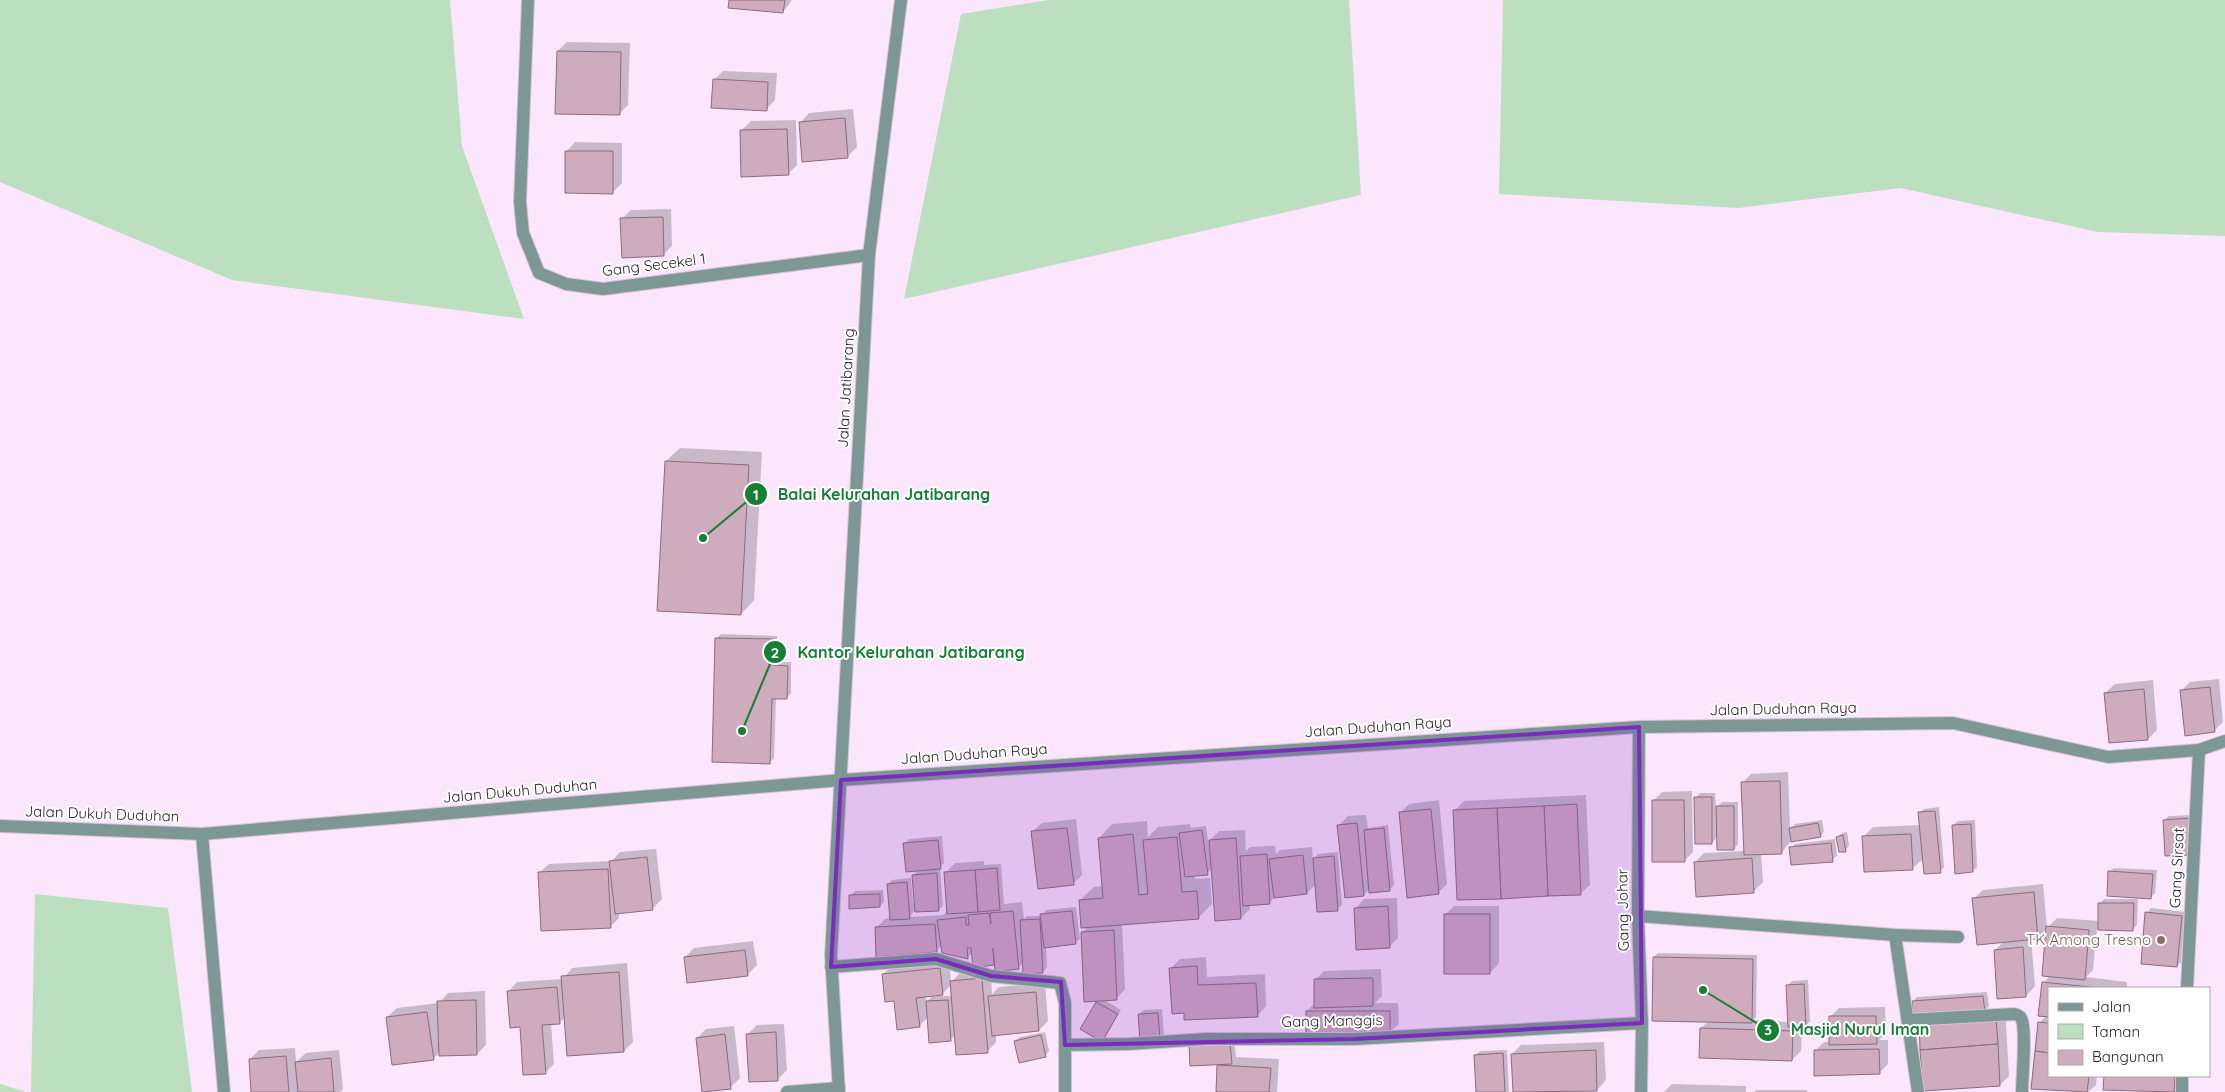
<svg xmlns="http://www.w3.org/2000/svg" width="2225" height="1092" font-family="Quicksand,sans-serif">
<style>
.green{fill:#bcdfbf}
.shadow{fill:#0003;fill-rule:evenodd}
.building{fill:#cfabbe;stroke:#8c6b7d}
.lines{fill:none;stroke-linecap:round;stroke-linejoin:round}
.minor-casing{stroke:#d7c3d7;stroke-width:14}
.tertiary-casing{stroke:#d7c3d7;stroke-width:14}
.minor{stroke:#7d9894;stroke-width:12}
.tertiary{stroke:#7d9894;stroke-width:12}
.marked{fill:#7b2cbf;fill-opacity:0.2;stroke:#7b2cbf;stroke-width:4;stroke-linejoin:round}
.education-dot{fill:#8d6e63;stroke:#fff;stroke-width:2}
.labels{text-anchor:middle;stroke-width:4;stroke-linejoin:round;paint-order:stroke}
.street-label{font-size:15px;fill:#2c222c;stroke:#fff}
.education-label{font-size:15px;fill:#785e54;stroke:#fff;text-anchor:end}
.leader{fill:none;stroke:#157f34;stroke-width:2}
.callout-dot{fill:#157f34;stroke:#fff;stroke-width:2}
.mark-label{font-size:15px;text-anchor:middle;font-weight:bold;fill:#fff}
.callout-label{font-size:16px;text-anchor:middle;font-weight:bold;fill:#157f34;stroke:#fff;stroke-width:4;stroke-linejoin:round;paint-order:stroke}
</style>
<rect width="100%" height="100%" fill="#fce6fd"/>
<g class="green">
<polygon points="0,0 450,0 462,146 524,319 232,280 0,182"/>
<polygon points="1048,0 1349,0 1361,195 904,299 961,14"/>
<polygon points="1503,0 2225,0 2225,236 2098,232 1901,188 1738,208 1499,194"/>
<polygon points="35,894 168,908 192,1092 31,1092"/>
<polygon points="0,1084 26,1092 0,1092"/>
</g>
<g class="shadow">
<polygon points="730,0 792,0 783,12"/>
<polygon points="567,42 630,43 628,105 619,114 558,51"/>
<polygon points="723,71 777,73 775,100 766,110 714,80"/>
<polygon points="853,109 857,147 847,157 800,123 809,113"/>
<polygon points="796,120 797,165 788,174 741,131 751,121"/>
<polygon points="575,142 622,143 622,183 613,192 566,152"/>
<polygon points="671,209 672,246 663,255 622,219 631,210"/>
<polygon points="680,448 762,452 754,600 741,614 666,461"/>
<polygon points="721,634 777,636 776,662 791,662 791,693 787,698 776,697 774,758 770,762 716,639"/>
<polygon points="2219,679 2223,722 2214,731 2181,691 2190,682"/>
<polygon points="2153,680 2157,730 2148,739 2105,693 2115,684"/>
<polygon points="1788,772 1790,829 1795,824 1822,820 1824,832 1820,836 1791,841 1782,852 1761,853 1763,882 1753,892 1695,862 1704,853 1745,851 1742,783 1751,774"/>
<polygon points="1692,791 1693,852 1684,861 1653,801 1662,792"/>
<polygon points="1700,793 1715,793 1716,808 1722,802 1738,802 1738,844 1734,849 1718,836 1712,843 1695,798"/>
<polygon points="1586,795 1590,885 1580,894 1455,810 1464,801"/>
<polygon points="1439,800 1447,884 1438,893 1400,813 1409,804"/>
<polygon points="1939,807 1944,867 1940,871 1924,858 1912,869 1864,836 1873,827 1921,825 1920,813 1924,809"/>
<polygon points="1366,815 1368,828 1388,825 1394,885 1389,890 1370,888 1364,895 1339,825 1348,816"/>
<polygon points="2195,815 2197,849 2164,820 2169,816"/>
<polygon points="1076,819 1082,875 1073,884 1032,832 1042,823"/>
<polygon points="1975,820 1977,867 1973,871 1953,825 1958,821"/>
<polygon points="1147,821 1148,837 1158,827 1190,824 1191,828 1206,826 1208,842 1219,831 1245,830 1246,851 1250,847 1275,846 1276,854 1280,850 1312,847 1313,859 1318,854 1338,852 1342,905 1337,909 1316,884 1307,893 1275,897 1269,903 1250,904 1250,909 1241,918 1212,869 1207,873 1195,875 1195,879 1210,878 1212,904 1198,918 1122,924 1125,989 1116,999 1103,999 1121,1010 1102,1041 1097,1002 1100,999 1082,932 1089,926 1080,900 1094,887 1103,886 1099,838 1112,824"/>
<polygon points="1847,832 1849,846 1845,850 1838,837 1842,833"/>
<polygon points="942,836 944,863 938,869 940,869 943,906 938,910 914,911 910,917 943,915 948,910 946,872 955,863 984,861 984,865 1001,864 1004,904 1022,902 1024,919 1026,916 1042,916 1046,910 1076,907 1080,939 1075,943 1046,946 1047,967 1043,972 1024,962 1018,968 996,962 993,964 973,952 968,957 943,952 942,945 936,951 876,928 885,919 891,918 888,884 892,880 911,878 913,903 915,903 914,875 919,869 905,844 909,839"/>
<polygon points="1835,839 1837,856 1832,860 1791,848 1795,844"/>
<polygon points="656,849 662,899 653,908 619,912 619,918 610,927 539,873 549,864 612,861 620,852"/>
<polygon points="2114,868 2157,870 2155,893 2151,897 2109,872"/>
<polygon points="2043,884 2047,928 2057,918 2099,921 2100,903 2104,899 2138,899 2137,925 2133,929 2097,929 2093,970 2086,977 2127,982 2127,988 2049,988 2049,1076 2097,1076 2096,1085 2088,1092 2032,1088 2039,1023 2047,1015 2043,983 2050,976 2047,928 2038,938 2031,938 2035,986 2026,996 1995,950 2004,941 1973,899 1983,890"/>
<polygon points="883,890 884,902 879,906 851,895 855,891"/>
<polygon points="1397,898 1398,938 1389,947 1355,909 1364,899"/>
<polygon points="1454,906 1499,906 1499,963 1490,973 1445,915"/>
<polygon points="2151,908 2185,912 2181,962 2177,966 2147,913"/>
<polygon points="753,941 757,965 747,975 685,957 694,948"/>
<polygon points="1658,953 1757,955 1756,1018 1753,1020 1789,1022 1788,986 1792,981 1808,980 1810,1021 1806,1026 1802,1026 1801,1051 1792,1060 1701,1028 1709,1021 1654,957"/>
<polygon points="1206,957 1207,977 1265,974 1266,1006 1257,1016 1185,1011 1171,968 1180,959"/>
<path d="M949 959 951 982 961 972 991 969 992 994 999 987 1045 983 1048 1021 1039 1030 996 1034V1042L987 1052 956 1034 950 1040 928 1017 919 1026 895 999 883 975 892 965ZM952 984 953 996H933L926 1002V996L942 994Z"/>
<polygon points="627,963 633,1042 624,1051 566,1017 560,1022 551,1023 554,1064 545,1073 521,1026 508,992 517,982 563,979 572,968"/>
<polygon points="1381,969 1382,996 1375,1003 1398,1003 1399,1024 1389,1033 1307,1011 1315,1003 1315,980 1324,971"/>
<polygon points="485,991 486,1045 477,1054 440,1052 433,1059 387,1017 397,1008 439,1003 448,993"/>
<polygon points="1987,992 1989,1006 1985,1010 2005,1008 2009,1076 2000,1085 1920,1023 1913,1002 1917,997"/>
<polygon points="1885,1007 1886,1033 1879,1040 1888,1040 1888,1064 1879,1073 1815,1051 1824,1042 1830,1042 1830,1017 1839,1008"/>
<polygon points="1162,1009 1164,1034 1159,1038 1139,1015 1143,1010"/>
<polygon points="784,1024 787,1070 778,1079 748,1034 757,1025"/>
<polygon points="734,1026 740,1078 730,1088 697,1038 706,1029"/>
<polygon points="1045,1032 1049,1051 1045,1056 1015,1041 1020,1037"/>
<polygon points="1234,1038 1236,1057 1279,1059 1277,1092 1217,1092 1219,1066 1221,1063 1191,1065"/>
<polygon points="1604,1042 1606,1080 1597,1090 1514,1092 1512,1054 1521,1045"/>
<polygon points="295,1048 296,1062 306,1053 339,1050 343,1089 340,1092 300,1092 299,1089 297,1092 253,1092 250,1059 259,1050"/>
<polygon points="1507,1050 1509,1092 1478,1092 1475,1055 1480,1051"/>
<polygon points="2106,1076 2183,1076 2182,1084 2175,1092 2105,1089"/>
<polygon points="1672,1084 1746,1086 1746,1092 1664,1092"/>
<polygon points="1756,1090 1807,1090 1807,1092 1754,1092"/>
</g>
<g class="building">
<polygon points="729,0 785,0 783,13 728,8"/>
<polygon points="557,51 621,52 620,115 555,114"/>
<polygon points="713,79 768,82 767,111 711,108"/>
<polygon points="845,118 848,158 802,162 799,122"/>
<polygon points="787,129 789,175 741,177 740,130"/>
<polygon points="565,151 613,151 613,194 565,193"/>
<polygon points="663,217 664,256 622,258 620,218"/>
<polygon points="665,461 749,465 741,615 657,611"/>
<polygon points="715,638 773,639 772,665 788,666 787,699 772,699 770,764 712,762"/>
<polygon points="2210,687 2215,732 2185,736 2180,690"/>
<polygon points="2144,689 2148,740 2109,743 2104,693"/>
<polygon points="1780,781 1782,854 1744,855 1741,782"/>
<polygon points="1694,797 1712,797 1712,844 1695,844"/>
<polygon points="1652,800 1684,800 1685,862 1652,862"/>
<polygon points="1577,804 1581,895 1548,896 1544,806"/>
<polygon points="1544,806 1548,896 1501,899 1497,808"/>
<polygon points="1716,806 1734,806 1734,850 1717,850"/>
<polygon points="1497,808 1501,899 1457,900 1453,810"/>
<polygon points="1431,809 1439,894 1407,898 1399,812"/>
<polygon points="1935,811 1941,873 1924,874 1918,812"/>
<polygon points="2191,818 2193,855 2165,856 2163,820"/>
<polygon points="1357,823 1364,896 1345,898 1337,825"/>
<polygon points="1818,823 1821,837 1791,842 1789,828"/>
<polygon points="1971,824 1973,872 1955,874 1952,825"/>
<polygon points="1067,828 1074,885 1038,889 1031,831"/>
<polygon points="1384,828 1390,891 1369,893 1364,830"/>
<polygon points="1202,830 1208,875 1185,877 1179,833"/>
<polygon points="1133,834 1139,895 1148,894 1143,840 1177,837 1182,892 1197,891 1199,919 1081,928 1079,900 1103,898 1098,838"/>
<polygon points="1911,834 1913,870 1864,872 1862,836"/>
<polygon points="1843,835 1846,852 1839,852 1836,837"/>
<polygon points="1236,838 1241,919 1215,921 1209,840"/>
<polygon points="938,840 941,869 906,872 903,843"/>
<polygon points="1831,843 1833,862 1791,865 1789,847"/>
<polygon points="1267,854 1270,904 1243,906 1240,856"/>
<polygon points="1303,855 1307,894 1274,898 1269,859"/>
<polygon points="1334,856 1338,911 1317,912 1313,858"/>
<polygon points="647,857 653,910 615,914 609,861"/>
<polygon points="1752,858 1754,893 1696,897 1694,862"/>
<polygon points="997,868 1000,910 978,912 975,870"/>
<polygon points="608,869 611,928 541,931 538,872"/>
<polygon points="975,870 978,912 947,914 944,872"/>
<polygon points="2108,871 2153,874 2151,899 2107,896"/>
<polygon points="937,873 939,911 915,912 912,875"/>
<polygon points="907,882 910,919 890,920 887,884"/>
<polygon points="2034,892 2038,939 1977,945 1972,898"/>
<polygon points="880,894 880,907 849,909 849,895"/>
<polygon points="2098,903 2134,903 2133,931 2098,930"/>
<polygon points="1388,906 1390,948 1356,950 1354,908"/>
<polygon points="1013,911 1019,969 995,972 993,948 994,965 973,968 971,948 967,948 968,959 942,953 937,920 966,917 966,925 969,925 968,915 989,913 991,924 990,913"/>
<polygon points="1072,911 1076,944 1044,948 1040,914"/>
<polygon points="2145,912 2182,916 2177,967 2141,964"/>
<rect x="1444" y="914" width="46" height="60"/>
<polygon points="1040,919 1043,973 1023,974 1020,920"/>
<polygon points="935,924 937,952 876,957 875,927"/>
<polygon points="2046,926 2089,930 2085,980 2042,976"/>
<polygon points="1114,930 1117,1000 1084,1002 1081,932"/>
<polygon points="2023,947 2026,997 1997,999 1994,950"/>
<polygon points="745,950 748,976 687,983 684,957"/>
<polygon points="1653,957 1753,959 1752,1023 1652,1021"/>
<polygon points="1197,966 1198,985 1256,983 1258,1017 1184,1020 1184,1013 1172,1014 1169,968"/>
<polygon points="940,968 943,995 916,998 920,1027 897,1030 894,1001 885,1002 882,974"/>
<polygon points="619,972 624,1052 567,1056 561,976"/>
<polygon points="982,978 988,1053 956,1055 950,981"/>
<polygon points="1373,978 1373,1006 1314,1008 1314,979"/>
<polygon points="2042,982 2099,988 2049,988 2049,1017 2038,1016"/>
<polygon points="1804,984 1806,1027 1788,1027 1786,985"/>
<polygon points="557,987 560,1024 542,1025 546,1074 523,1075 520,1027 510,1028 507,991"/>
<polygon points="1036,992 1039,1031 992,1036 988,996"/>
<polygon points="1983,996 1985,1012 1913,1017 1912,1001"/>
<polygon points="476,1000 477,1055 439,1056 437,1001"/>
<polygon points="948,1000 951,1041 929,1043 926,1001"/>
<polygon points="1096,1002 1118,1014 1102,1042 1080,1029"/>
<rect x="1306" y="1011" width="84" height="23"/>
<polygon points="427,1012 434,1060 392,1065 386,1017"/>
<polygon points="1158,1013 1160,1039 1140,1041 1138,1014"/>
<polygon points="1829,1016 1876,1016 1877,1044 1829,1045"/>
<polygon points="1996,1017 1998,1044 1920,1050 1919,1022"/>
<polygon points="2038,1022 2049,1023 2049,1053 2035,1051"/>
<polygon points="1700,1028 1793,1031 1792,1061 1699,1058"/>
<polygon points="776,1032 778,1081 749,1082 746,1034"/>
<polygon points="725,1034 731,1089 702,1092 696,1038"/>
<polygon points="1041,1035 1046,1057 1019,1063 1014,1041"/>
<polygon points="1230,1042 1232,1064 1190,1066 1189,1044"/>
<polygon points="1998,1044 2000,1086 1923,1091 1920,1050"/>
<polygon points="1879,1049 1880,1074 1814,1076 1814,1050"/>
<polygon points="1596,1050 1597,1091 1513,1092 1511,1054"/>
<polygon points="2035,1051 2049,1053 2049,1076 2089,1076 2087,1092 2031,1089"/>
<polygon points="1503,1053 1505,1092 1476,1092 1474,1055"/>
<polygon points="286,1056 289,1092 251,1092 249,1059"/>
<polygon points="331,1058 334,1092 298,1092 295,1062"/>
<polygon points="1217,1065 1271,1068 1269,1092 1216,1092"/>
<polygon points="2104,1076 2175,1076 2174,1092 2103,1090"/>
</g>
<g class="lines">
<g class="minor-casing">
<g id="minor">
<polyline points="528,0 520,202 523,233 539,273 566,284 603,289 869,255"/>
<polyline points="1639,727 1638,916 1642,1023 1641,1092"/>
<polyline points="0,826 202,834 841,780 1639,727 1953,723 2108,757 2199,750 2225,741"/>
<polyline points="202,834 224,1092"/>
<polyline points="1638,916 1895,935 1958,937"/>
<polyline points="1895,935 1918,1092"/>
<polyline points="831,967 936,959 991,976 1060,983 1065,1003 1065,1092"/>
<polyline points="2187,988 2199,750"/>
<path d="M1908 1020 2014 1014C2018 1015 2019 1015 2021 1018 2027 1028 2022 1078 2022 1092"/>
<polyline points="1065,1045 1129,1044 1206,1039 1355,1039 1642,1023"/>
<polyline points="787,1092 839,1088"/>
<polyline points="2182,1092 2182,1076"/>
</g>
</g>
<g class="tertiary-casing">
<polyline id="tertiary" points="839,1092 831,955 869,255 901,0"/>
</g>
<use href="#minor" class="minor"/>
<use href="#tertiary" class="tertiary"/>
</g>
<path class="marked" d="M1639 727 1642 1023 1355 1039 1065 1045 1061 982 991 976 936 959 831 967 841 780Z"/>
<circle class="education-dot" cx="2161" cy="940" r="5"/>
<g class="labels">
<g class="street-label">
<text transform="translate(654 265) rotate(-7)" y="5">Gang Secekel 1</text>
<text transform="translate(846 388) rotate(-87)" y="5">Jalan Jatibarang</text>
<text transform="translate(1783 709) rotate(-1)" y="5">Jalan Duduhan Raya</text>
<text transform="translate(1378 727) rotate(-4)" y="5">Jalan Duduhan Raya</text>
<text transform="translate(974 754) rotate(-4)" y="5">Jalan Duduhan Raya</text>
<text transform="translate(520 791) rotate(-5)" y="5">Jalan Dukuh Duduhan</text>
<text transform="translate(102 814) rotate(2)" y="5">Jalan Dukuh Duduhan</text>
<text transform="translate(2177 868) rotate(-87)" y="5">Gang Sirsat</text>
<text transform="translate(1623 910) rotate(-91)" y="5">Gang Johar</text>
<text transform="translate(1332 1021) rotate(-1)" y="5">Gang Manggis</text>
</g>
<g class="education-label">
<text x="2151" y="945">TK Among Tresno</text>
</g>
</g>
<path class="leader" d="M703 538L756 494M742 731L775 652M1703 990L1768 1030"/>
<g class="callout-dot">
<circle cx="703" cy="538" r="5"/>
<circle cx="742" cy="731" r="5"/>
<circle cx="1703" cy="990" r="5"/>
<circle cx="756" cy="494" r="12"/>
<circle cx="775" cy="652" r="12"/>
<circle cx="1768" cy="1030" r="12"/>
</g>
<g class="mark-label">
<text x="756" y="500">1</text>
<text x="775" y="658">2</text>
<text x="1768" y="1035">3</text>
</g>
<g class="callout-label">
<text x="884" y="500">Balai Kelurahan Jatibarang</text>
<text x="911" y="658">Kantor Kelurahan Jatibarang</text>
<text x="1860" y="1035">Masjid Nurul Iman</text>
</g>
<rect x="2048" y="987" width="162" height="90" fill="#ffffff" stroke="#aba7ab"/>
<rect x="2058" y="1003" width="25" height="8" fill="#7d9894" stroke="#aba7ab"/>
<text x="2092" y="1012" font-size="15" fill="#2c222c">Jalan</text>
<rect x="2058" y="1024" width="25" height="15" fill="#bcdfbf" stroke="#aba7ab"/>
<text x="2092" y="1037" font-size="15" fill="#2c222c">Taman</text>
<rect x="2058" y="1050" width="25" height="15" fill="#cfabbe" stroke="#aba7ab"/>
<text x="2092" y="1062" font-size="15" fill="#2c222c">Bangunan</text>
</svg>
